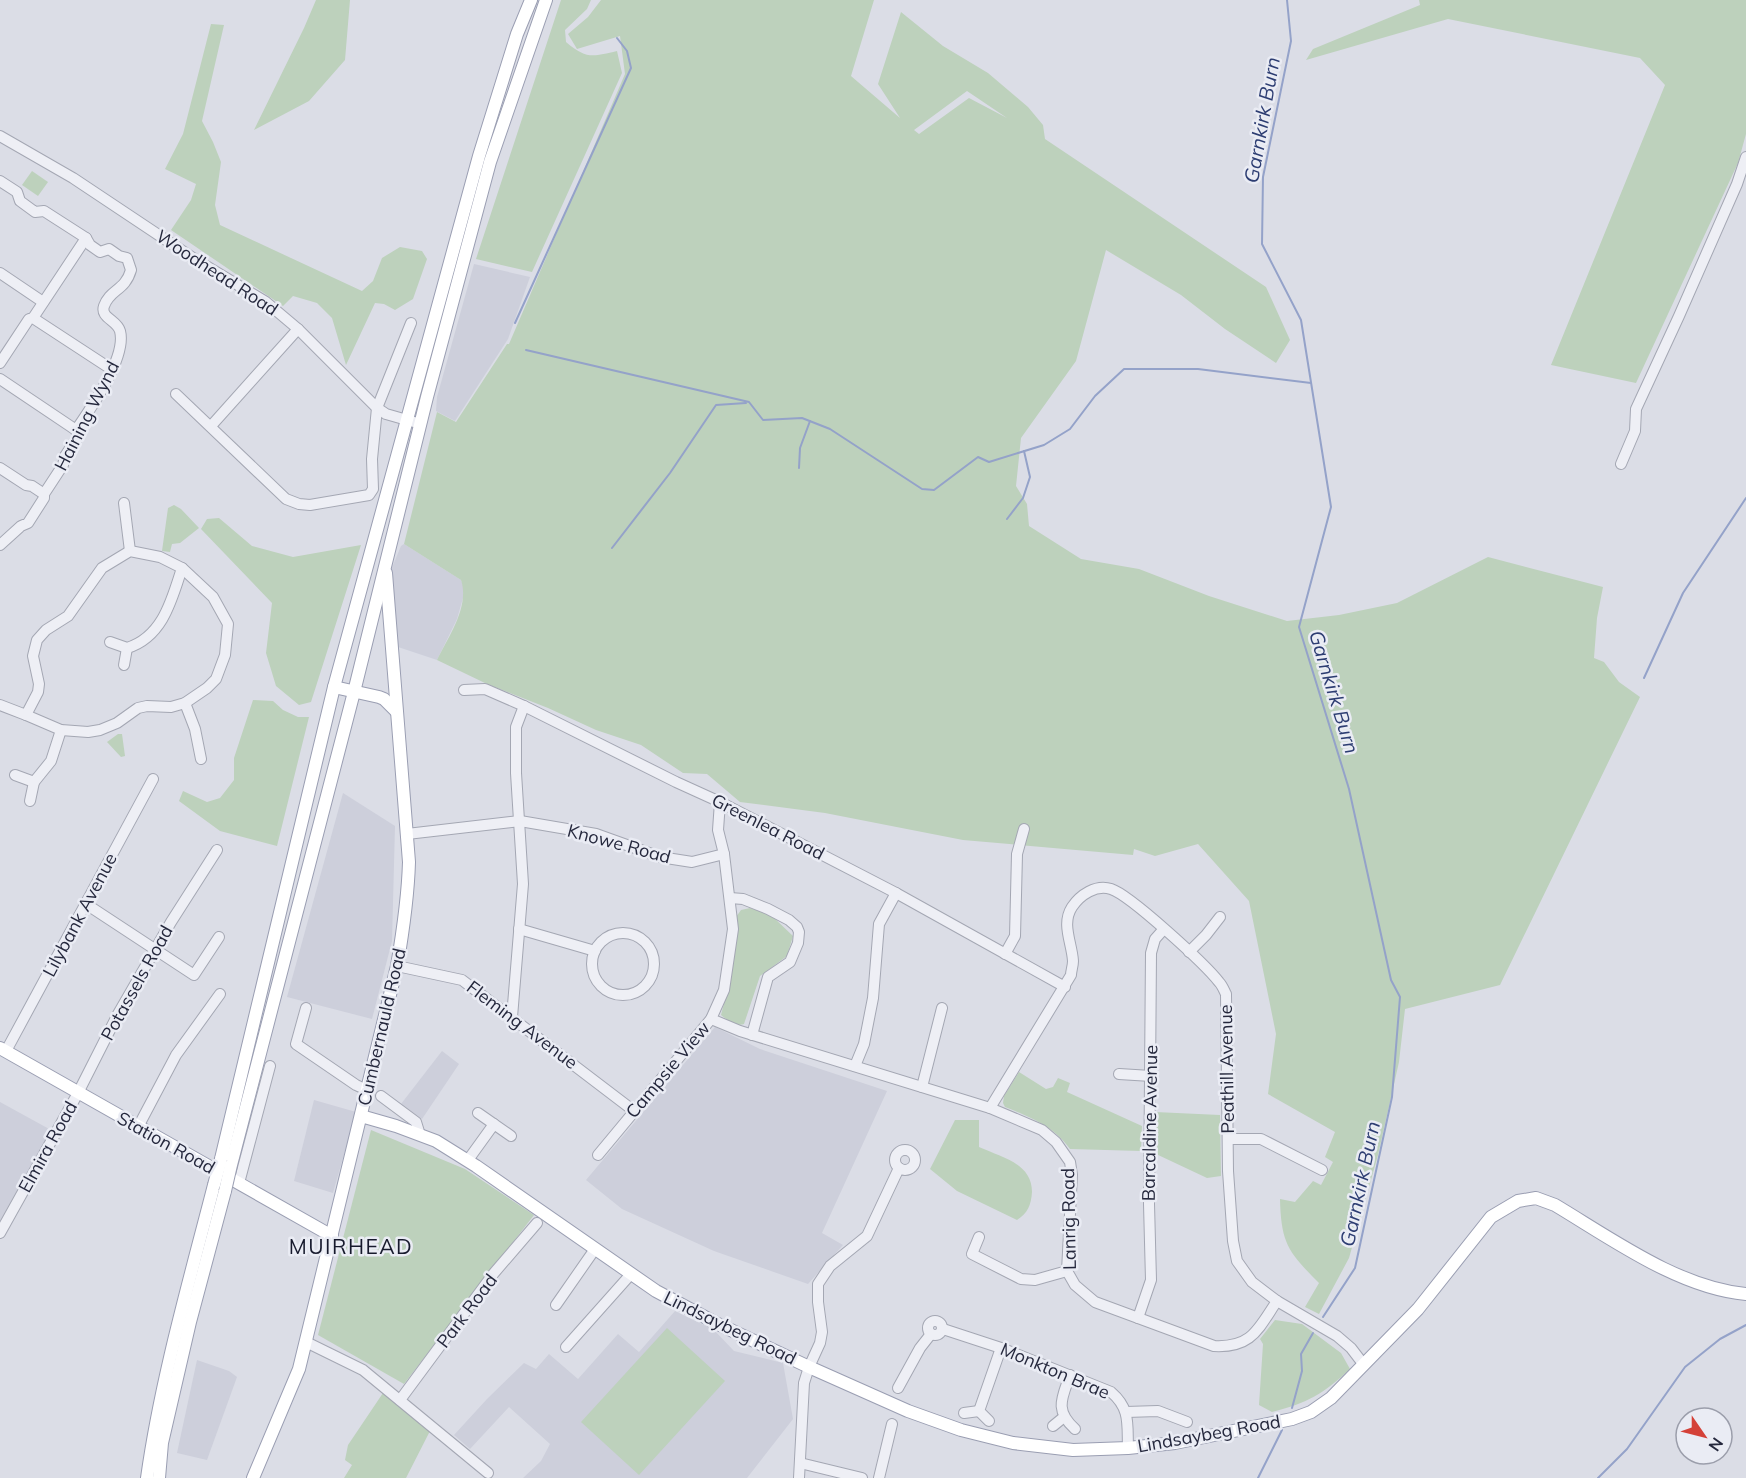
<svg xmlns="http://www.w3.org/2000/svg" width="1746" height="1478" font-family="Mulish,sans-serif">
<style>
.built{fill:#cdcfdb}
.green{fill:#bdd1bc;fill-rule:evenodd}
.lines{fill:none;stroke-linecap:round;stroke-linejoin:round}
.stream{stroke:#94a2c9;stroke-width:2}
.minor-casing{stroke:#a4a7b3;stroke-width:12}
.major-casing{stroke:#9a9eb2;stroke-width:14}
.minor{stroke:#eeeff5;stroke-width:10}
.major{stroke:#fff;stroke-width:12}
.major-bridge-casing{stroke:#9a9eb2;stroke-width:14;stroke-linecap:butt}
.major-bridge{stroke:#fff;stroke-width:12}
.labels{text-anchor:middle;stroke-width:5;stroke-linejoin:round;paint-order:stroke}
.street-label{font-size:18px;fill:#25283d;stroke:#eaecf4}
.water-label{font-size:20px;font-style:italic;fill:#2d3d72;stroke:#eaecf4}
.quarter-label{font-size:21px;letter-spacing:1.5px;fill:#171a2d;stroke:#eaecf4}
</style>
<rect width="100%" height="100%" fill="#dbdde6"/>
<g class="built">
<polygon points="474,264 530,277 508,339 455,421 436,411 437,397"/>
<polygon points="404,544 461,580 465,591 457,619 437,660 398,647 391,570 401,546"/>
<polygon points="343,793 395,826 392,941 372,1019 287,997"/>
<polygon points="715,1027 760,1049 887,1091 822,1233 843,1245 808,1284 714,1251 622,1209 586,1180"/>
<polygon points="442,1051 459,1064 422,1119 401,1104"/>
<polygon points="314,1100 356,1112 333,1193 294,1181"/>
<polygon points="0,1102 51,1130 0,1222"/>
<polygon points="675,1311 714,1330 734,1351 783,1363 793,1419 747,1478 523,1478 541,1461 550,1444 509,1407 470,1449 454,1435 487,1399 524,1363 536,1369 549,1354 578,1379 618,1334 639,1352"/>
<polygon points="197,1360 229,1371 237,1377 207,1460 177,1453"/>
</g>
<g class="green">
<polygon points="316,0 350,0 345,60 309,101 254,130 304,28"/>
<path d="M561 0H591L587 9 565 30 566 42C586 59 592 57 617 51L622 73 532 272 476 259Z"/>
<path d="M601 0H874L851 76 900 118 878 84 901 12 943 46 988 73 1028 107 1043 125 1045 139 1266 287 1290 340 1276 363 1225 329 1181 295 1106 250 1076 361 1021 438 1016 486 1027 504 1029 526 1081 559 1139 569 1209 596 1287 621 1339 615 1397 603 1488 557 1603 587 1597 618 1594 658 1604 662 1619 682 1640 697 1500 985 1405 1009 1399 1062 1378 1155 1349 1258 1319 1314 1305 1307 1319 1283C1288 1252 1281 1243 1280 1199L1295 1202 1313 1181 1321 1185 1333 1162 1325 1157 1335 1132 1268 1094 1276 1034 1249 901 1198 844 1155 856 1134 849 1133 855 963 840 825 813 740 802 707 774 683 773 641 745 596 730 548 708 487 684 437 660C448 637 470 607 461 580L404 544 437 412 456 422 507 344H509L625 74 620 36 577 49 568 34 588 17ZM967 91 1007 118 969 98 919 134 914 130Z"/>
<polygon points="1419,0 1746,0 1746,134 1738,163 1636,383 1551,365 1665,85 1640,58 1448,19 1306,60 1313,49 1420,5"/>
<polygon points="211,24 224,25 202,121 213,142 221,162 215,205 220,225 362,291 373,281 382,258 400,247 422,251 427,259 413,299 395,310 384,304 375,303 346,365 332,318 317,303 293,296 283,306 171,230 191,200 196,184 165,169 183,134"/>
<polygon points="32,171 48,182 38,196 22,185"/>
<polygon points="174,505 181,509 199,528 180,543 172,544 170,552 162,551 168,508"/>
<polygon points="219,518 252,546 293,557 361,545 311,702 299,705 276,686 266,653 272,603 201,529 207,519"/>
<polygon points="253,700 273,701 283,710 298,717 309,717 277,846 220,831 179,801 183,791 207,802 220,798 234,780 234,758"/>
<polygon points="118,734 122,734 125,756 121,757 107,742"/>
<path d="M750 908 771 915 793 936 787 956 760 976 744 1024C736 1027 727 1020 721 1015L728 988 736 917 741 910Z"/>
<path d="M1019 1072 1046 1089 1053 1087 1058 1078 1070 1083 1067 1092 1142 1126 1141 1151 1070 1149C1054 1126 1030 1117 1005 1107L1003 1103 1004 1096Z"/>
<polygon points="1155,1112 1220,1115 1221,1176 1207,1178 1156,1154"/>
<path d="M955 1120H979V1147C1001 1157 1032 1163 1032 1192 1031 1205 1028 1213 1017 1220L957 1191 930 1169Z"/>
<polygon points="371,1130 465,1169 534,1215 404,1384 318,1335"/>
<path d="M1275 1320 1302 1324 1341 1353 1350 1369C1323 1394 1308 1403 1272 1412L1259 1405 1263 1344 1260 1339Z"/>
<polygon points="667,1328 725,1381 639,1475 581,1422"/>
<polygon points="383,1393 431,1429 406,1478 344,1478 352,1465 345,1460 348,1445"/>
</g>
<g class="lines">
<g class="stream">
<polyline points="1287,0 1291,41 1263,177 1262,244 1301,320 1331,507 1299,627 1349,789 1391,980 1400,997 1392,1097 1355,1268 1323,1317"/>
<polyline points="515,323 631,68 627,51 617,38"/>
<polyline points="526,350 749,402 763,420 802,418 830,429 922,489 934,490 978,457 989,462 1044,445 1070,429 1095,396 1124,369 1198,369 1311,383"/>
<polyline points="799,468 800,448 810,421"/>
<polyline points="1007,519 1023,498 1030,477 1024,451"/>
<polyline points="612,548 670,473 716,405 746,403"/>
<polyline points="1644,678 1683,593 1746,498"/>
<polyline points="1292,1408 1302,1371 1301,1354 1313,1333"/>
<polyline points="1258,1478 1282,1430"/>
<polyline points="1598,1478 1627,1449 1685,1367 1720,1339 1746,1325"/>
</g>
<g class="minor-casing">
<g id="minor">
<polyline points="0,136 73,178 193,258 266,302 298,329 377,408 386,414 421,424"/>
<path d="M0 181 17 192 20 201 35 212 44 211 86 238 90 245 100 252 109 249 119 256 127 258 131 270C125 291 110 289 104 306 100 318 117 320 120 331 127 357 91 408 76 430L78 437 65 456 63 465 44 494V498L28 523 21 526 0 545"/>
<polyline points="0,273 43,302"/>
<polyline points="33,318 111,369"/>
<polyline points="0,363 29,319 33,318 86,238"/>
<polyline points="0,379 76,430"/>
<polyline points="176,394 286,499 299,504 310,505 369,495 373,489 372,459 377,408 411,323"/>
<polyline points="211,426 298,329"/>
<polyline points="1621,464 1635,431 1636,409 1679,316 1737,184 1746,157"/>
<polyline points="0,468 26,485 32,486 44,494"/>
<polyline points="124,503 130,551"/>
<polygon points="130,551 160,557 182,568 213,597 228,624 225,655 216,679 207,688 185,703 171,707 147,706 138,708 117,723 100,730 88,732 61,730 26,715 38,692 39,684 33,656 37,640 46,630 68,616 102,568"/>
<path d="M110 642 127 648C163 637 172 599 182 568"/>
<polyline points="124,665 127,648"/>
<polyline points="464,690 485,689 524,706 676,782 720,802 896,893 1065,987"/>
<polyline points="185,703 195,729 201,759"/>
<polyline points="0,705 26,715"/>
<polyline points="15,775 34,782 51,761 61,730"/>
<polyline points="30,801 34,782"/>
<polyline points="407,834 520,821 596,834 660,857 692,862 724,854"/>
<polyline points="730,898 743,899 768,909 789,920 797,927 799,932 798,943 790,962 768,977 752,1035"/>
<polyline points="86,904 194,975 219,937"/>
<polyline points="519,929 595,951"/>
<circle cx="623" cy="964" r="31"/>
<polyline points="1189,952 1206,935 1220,917"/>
<polyline points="1005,954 1015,936 1017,854 1024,829"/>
<polyline points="397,966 462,980 634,1111"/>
<polyline points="306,1008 296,1044 356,1085 367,1090"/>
<polyline points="512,1017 523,884 516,773 516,727 524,706"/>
<path d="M711 1019 740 1031 990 1108 1042 1130 1056 1142 1070 1162 1072 1175 1067 1271 1075 1285 1095 1302 1214 1346C1252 1348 1258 1329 1277 1301"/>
<polyline points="6,1051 153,779"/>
<polyline points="855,1066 864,1044 873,998 879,924 896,893"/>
<polyline points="1119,1074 1151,1076"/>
<polyline points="922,1087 942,1008"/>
<polyline points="381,1096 416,1122 420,1135"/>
<path d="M990 1108 1071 975C1071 971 1073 966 1073 961 1072 943 1061 924 1072 907 1080 895 1096 884 1111 889 1130 895 1205 964 1219 982 1222 985 1224 990 1226 994L1228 1171 1233 1241 1237 1261 1252 1282 1277 1301 1337 1336 1351 1348 1364 1365"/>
<polyline points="478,1113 511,1136"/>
<polyline points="138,1127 176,1055 220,994"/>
<polyline points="1228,1139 1261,1139 1322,1170"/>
<circle cx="905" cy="1160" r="10"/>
<polyline points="598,1155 711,1019 724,990 733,929 724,854 718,830 720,802"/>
<polyline points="468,1160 494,1124"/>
<polyline points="239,1183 270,1066"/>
<polyline points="0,1233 78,1093 118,1014 171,922 217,850"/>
<polyline points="979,1237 972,1254 1021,1279 1035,1280 1067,1271"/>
<polyline points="556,1305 595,1249"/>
<polyline points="1138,1318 1151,1280 1149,1204 1151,953 1155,939 1163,930"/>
<circle cx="935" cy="1328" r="7"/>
<path d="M943 1329 1001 1348 1111 1392C1131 1409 1127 1425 1128 1448"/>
<polyline points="306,1342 363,1370 488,1473"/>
<polyline points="566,1347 631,1274"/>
<path d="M1070 1375C1062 1398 1054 1410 1075 1429"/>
<polyline points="898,1388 920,1348 931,1334"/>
<polyline points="400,1400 494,1273 537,1223"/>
<polyline points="1126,1412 1158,1411 1187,1422"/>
<polyline points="964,1413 979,1411"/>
<polyline points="989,1421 979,1411 1001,1348"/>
<polyline points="1053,1426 1064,1417"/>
<polyline points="800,1463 862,1478"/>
<polyline points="799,1478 804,1383 809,1367 820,1343 822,1332 818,1302 818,1284 830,1266 867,1236 899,1168"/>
<polyline points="879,1478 892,1424"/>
</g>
</g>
<g class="major-casing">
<g id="major">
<polyline points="334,687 379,697 384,699 396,711"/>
<polyline points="0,1048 332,1236"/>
<path d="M361 1116 396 1126 436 1141 476 1166 656 1291 716 1323 809 1367 908 1411 961 1430 1013 1443 1073 1450 1128 1448 1175 1443 1292 1419 1311 1412 1331 1398 1418 1309 1491 1217 1518 1201 1536 1198 1555 1205C1612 1239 1679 1288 1746 1294"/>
<polyline points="221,1159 334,687 479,156 517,34 531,0"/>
<polyline points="231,1165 354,692 427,397 490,162 546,0"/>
<path d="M147 1478C161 1379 189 1282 214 1185"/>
<polyline points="159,1478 162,1443 190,1322 225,1191"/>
<path d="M253 1478 299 1369 397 966C403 931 408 897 409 862L386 573"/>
</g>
</g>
<use href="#minor" class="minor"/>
<use href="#major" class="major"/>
<g class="major-bridge-casing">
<g id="major-bridge">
<polyline points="214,1185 221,1159"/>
<polyline points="225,1191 231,1165"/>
</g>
</g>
<use href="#major-bridge" class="major-bridge"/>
</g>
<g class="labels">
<g class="street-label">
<text transform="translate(217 273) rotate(33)" y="6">Woodhead Road</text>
<text transform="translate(87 416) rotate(-63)" y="6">Haining Wynd</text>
<text transform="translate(768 827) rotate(27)" y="6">Greenlea Road</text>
<text transform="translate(619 844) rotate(15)" y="6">Knowe Road</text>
<text transform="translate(80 915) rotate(-62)" y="6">Lilybank Avenue</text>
<text transform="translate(137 983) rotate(-61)" y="6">Potassels Road</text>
<text transform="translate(522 1025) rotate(37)" y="6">Fleming Avenue</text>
<text transform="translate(382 1027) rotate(-77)" y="6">Cumbernauld Road</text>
<text transform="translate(1227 1069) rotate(-91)" y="6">Peathill Avenue</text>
<text transform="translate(668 1070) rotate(-50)" y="6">Campsie View</text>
<text transform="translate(1150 1123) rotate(-89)" y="6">Barcaldine Avenue</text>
<text transform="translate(166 1143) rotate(29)" y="6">Station Road</text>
<text transform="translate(48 1147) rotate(-61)" y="6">Elmira Road</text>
<text transform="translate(1069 1219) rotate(-91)" y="6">Lanrig Road</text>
<text transform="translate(467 1311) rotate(-53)" y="6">Park Road</text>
<text transform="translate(730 1328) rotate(26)" y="6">Lindsaybeg Road</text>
<text transform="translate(1055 1371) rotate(23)" y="6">Monkton Brae</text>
<text transform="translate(1209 1434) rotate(-10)" y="6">Lindsaybeg Road</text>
</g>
<g class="water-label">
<text transform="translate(1262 120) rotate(-80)" y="7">Garnkirk Burn</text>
<text transform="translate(1334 692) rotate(73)" y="7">Garnkirk Burn</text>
<text transform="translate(1360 1184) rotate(-78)" y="7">Garnkirk Burn</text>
</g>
<g class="quarter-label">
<text x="351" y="1254">MUIRHEAD</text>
</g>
</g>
<g transform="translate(1704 1436) rotate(125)"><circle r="28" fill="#eaecf4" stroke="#9b9eab" stroke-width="1.5"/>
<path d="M0-4.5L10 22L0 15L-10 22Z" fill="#d44138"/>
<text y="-9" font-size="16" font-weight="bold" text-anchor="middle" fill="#25283d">N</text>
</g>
</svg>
